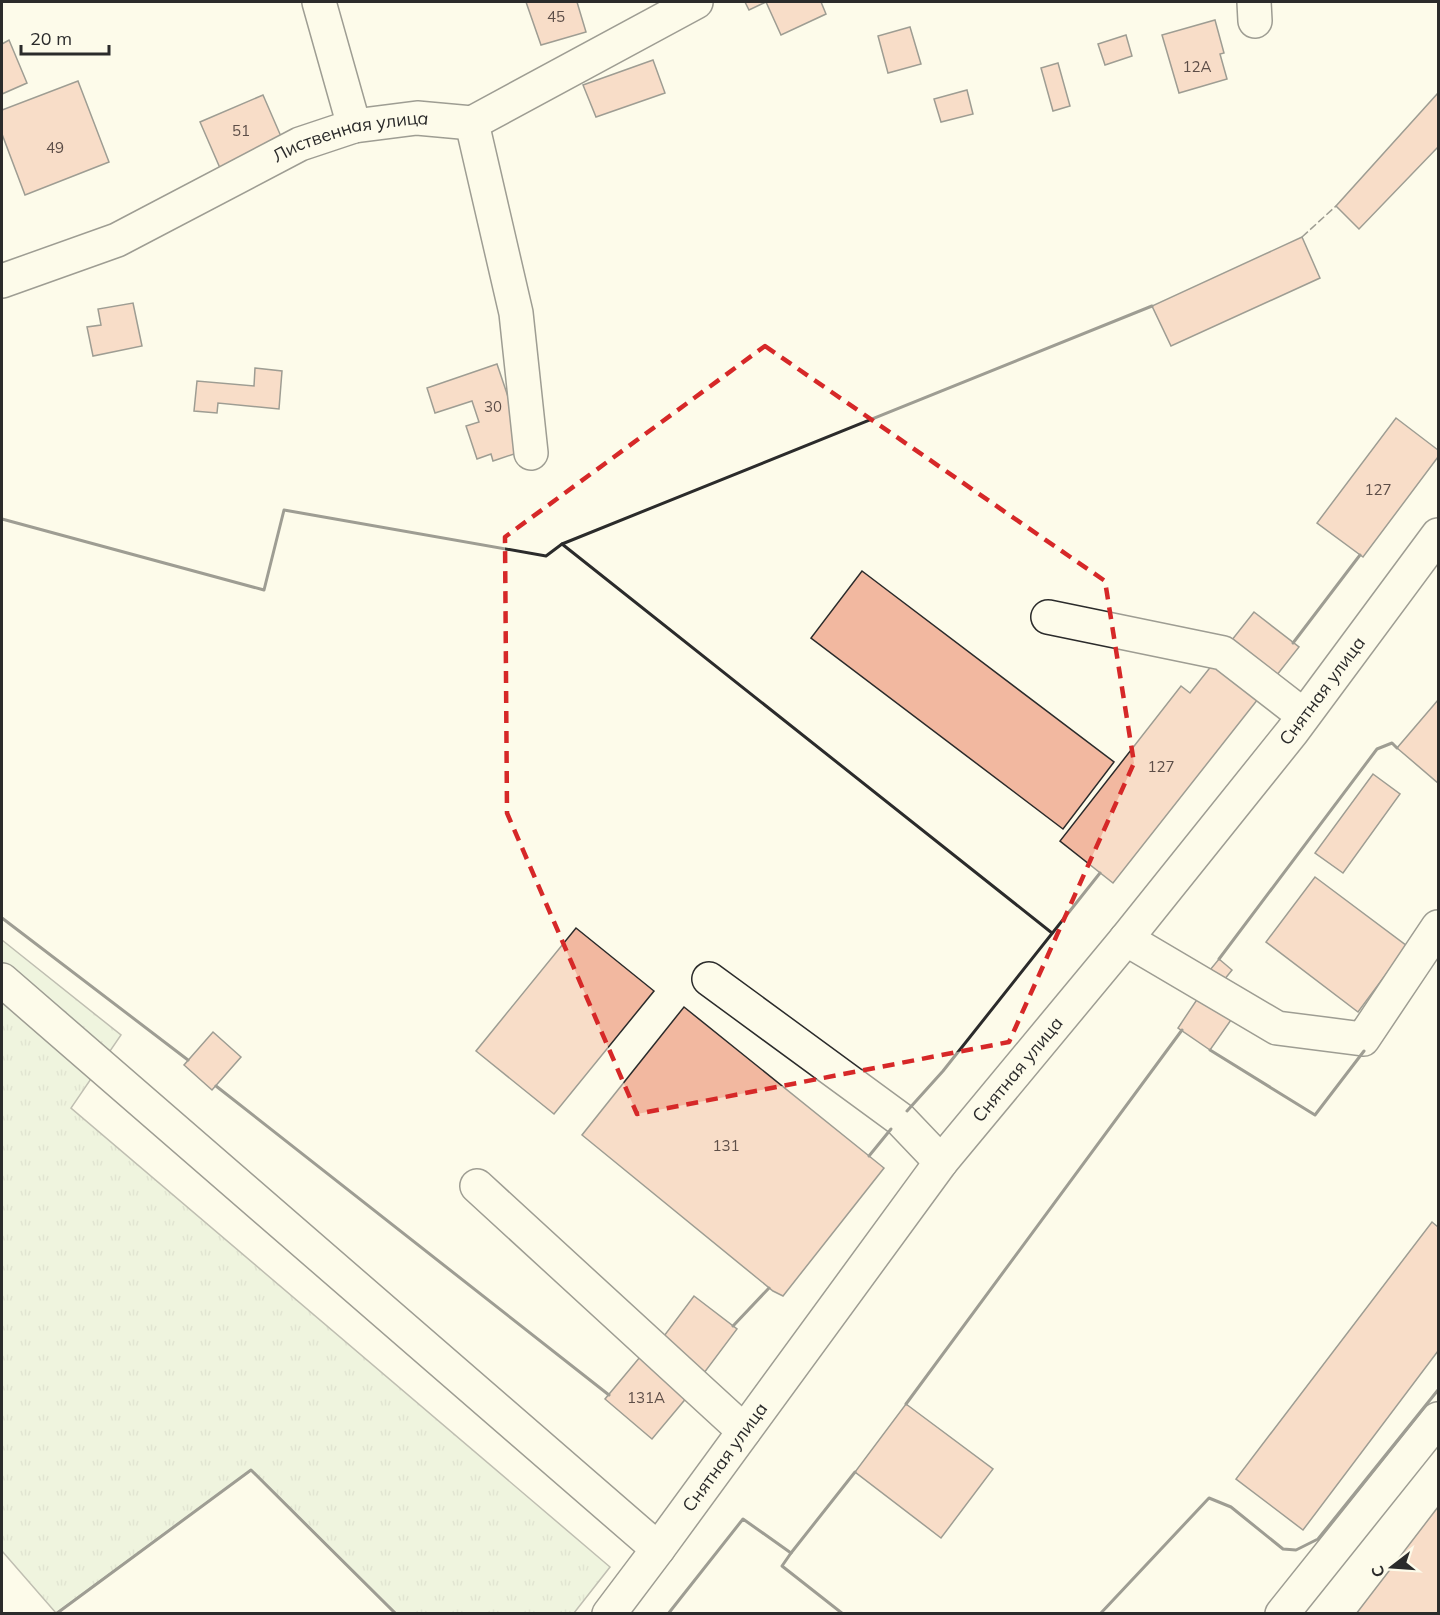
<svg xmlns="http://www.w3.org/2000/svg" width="1440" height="1615" font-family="Mulish,sans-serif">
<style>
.grass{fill:url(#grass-tufts);stroke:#74746e;stroke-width:1.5}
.building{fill:#f2b8a0;stroke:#2b2b2b;stroke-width:1.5}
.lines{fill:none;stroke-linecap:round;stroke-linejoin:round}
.minor-casing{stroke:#2b2b2b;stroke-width:36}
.minor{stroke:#fdfbea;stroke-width:33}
.fence{stroke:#2b2b2b;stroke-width:1.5;stroke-dasharray:8 3;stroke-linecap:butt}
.wall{stroke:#2b2b2b;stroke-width:3}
.marked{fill:none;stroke:#d62828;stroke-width:4.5;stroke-dasharray:12 8;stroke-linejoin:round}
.labels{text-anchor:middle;stroke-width:4.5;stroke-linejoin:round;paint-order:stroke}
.number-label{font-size:15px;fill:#5d4e48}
.street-label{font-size:18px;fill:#2b2b2b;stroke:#fdfbea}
</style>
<defs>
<pattern id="grass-tufts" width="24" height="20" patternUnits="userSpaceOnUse" patternTransform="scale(1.5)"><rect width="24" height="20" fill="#deebd1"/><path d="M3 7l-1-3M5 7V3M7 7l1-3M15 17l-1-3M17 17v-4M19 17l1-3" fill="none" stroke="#bfcab4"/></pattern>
</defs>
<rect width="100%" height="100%" fill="#fdfbea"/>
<polygon class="grass" points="2,940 121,1035 71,1108 610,1567 574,1613 396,1613 251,1470 56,1613 2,1551"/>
<g class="building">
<polygon points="526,2 577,2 586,32 541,45"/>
<polygon points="745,2 821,2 826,14 781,35 766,2 749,10"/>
<polygon points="1215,20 1224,53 1220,54 1227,79 1179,93 1162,35"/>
<polygon points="910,27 921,64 888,73 878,36"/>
<polygon points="1126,35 1132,56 1105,65 1098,44"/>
<polygon points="9,40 27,83 2,94 2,44"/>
<polygon points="653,60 665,93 596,117 583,85"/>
<polygon points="1058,63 1070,106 1053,111 1041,68"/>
<polygon points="78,81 109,162 25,195 2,134 2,110"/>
<polygon points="967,90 973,114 941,122 934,99"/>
<polygon points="1438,93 1438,147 1359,229 1336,206"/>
<polygon points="263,95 283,141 220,168 200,122"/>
<polygon points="1302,237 1320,278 1171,346 1152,306"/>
<polygon points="133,303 142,346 93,356 87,327 101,325 98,309"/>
<polygon points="497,364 526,450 493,461 491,454 477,459 466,426 479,422 472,401 435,413 427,388"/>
<polygon points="255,368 282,371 279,409 218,403 217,413 194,411 197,381 254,386"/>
<polygon points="1396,418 1438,450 1438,457 1363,557 1317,523"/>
<polygon points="862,571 1114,762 1063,829 811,638"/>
<polygon points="1254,612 1299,647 1113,883 1060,841 1181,686 1190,693"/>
<polygon points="1438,700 1438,783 1397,748"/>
<polygon points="1373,774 1400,794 1343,873 1315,853"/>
<polygon points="1315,877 1407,946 1358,1012 1266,942"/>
<polygon points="576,928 654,991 554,1114 476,1051"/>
<polygon points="1219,959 1232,970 1224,980 1210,970"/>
<polygon points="1198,998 1231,1020 1210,1050 1178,1028"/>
<polygon points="684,1007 884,1168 783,1296 773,1291 582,1135"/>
<polygon points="213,1032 241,1057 212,1090 184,1065"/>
<polygon points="1432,1222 1438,1227 1438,1351 1303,1530 1236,1479"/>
<polygon points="694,1296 737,1329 704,1373 661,1340"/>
<polygon points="640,1357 688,1396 652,1439 605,1399"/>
<polygon points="906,1404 993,1469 941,1538 855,1472"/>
<polygon points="1438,1507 1438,1614 1356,1614"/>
</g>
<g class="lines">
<g class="minor-casing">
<g id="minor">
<polyline points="319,2 354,126"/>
<polyline points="1254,2 1255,21"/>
<polyline points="472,123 516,313 531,453"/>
<path id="s1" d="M2 281 117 240 300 144 354 126 417 118 472 123 696 2"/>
<polyline points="1048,617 1223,653 1303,715"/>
<polyline points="1126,939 1277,1028 1363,1039 1438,927"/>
<polyline points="709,979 900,1119 941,1162"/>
<polyline points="2,980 658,1549"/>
<polyline points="477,1186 744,1431"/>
<path id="s2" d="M609 1614 658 1549 941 1162 1126 939 1292 732 1438 535"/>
<polyline points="1282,1614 1438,1419"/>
</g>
</g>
<use href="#minor" class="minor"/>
<polyline class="fence" points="1302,237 1336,206"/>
<g class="wall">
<polyline points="2,519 264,590 284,510 546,556 562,544 1152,306"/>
<polyline points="562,544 1052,933"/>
<polyline points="1293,643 1360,555"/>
<polyline points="2,918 188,1060"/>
<polyline points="1219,959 1377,749 1392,743 1397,748"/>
<polyline points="1210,1050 1315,1115 1364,1051"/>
<polyline points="216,1086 609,1395"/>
<polyline points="907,1111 943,1071 1100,873"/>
<polyline points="869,1156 891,1129"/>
<polyline points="733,1326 769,1288"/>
<polyline points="906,1404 1182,1030"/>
<polyline points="791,1553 855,1472"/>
<polyline points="56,1614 251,1470 396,1614"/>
<polyline points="668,1614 743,1519 791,1553 782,1566 843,1614"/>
<polyline points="1100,1614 1209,1498 1231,1507 1283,1549 1296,1550 1318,1539 1438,1390"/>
</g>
</g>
<path d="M0 0H1440V1615H0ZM765 346 1105 581 1134 763 1009 1042 637 1114 507 813 505 537Z" fill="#fdfbea" fill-opacity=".55" fill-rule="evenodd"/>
<path class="marked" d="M765 346 1105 581 1134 763 1009 1042 637 1114 507 813 505 537Z"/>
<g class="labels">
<g class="number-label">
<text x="556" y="22">45</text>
<text x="1197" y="72">12А</text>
<text x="241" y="136">51</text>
<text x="55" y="153">49</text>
<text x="493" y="412">30</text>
<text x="1378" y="495">127</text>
<text x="1161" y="772">127</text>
<text x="726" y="1151">131</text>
<text x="646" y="1403">131А</text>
</g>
<g class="street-label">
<text dy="6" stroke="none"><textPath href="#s1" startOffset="380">Лиственная улица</textPath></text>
<text dy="6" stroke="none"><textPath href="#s2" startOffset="1167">Снятная улица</textPath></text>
<text dy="6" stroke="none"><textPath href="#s2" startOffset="681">Снятная улица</textPath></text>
<text dy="6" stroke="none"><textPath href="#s2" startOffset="195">Снятная улица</textPath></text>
</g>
</g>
<rect width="1440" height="1615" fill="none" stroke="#2b2b2b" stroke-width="6"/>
<g transform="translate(1392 1567) rotate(253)" stroke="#fdfbea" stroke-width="4.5" paint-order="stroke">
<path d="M0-4.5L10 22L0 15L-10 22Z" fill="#2b2b2b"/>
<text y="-9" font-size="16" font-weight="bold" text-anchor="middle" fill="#2b2b2b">С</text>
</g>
<path d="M21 45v9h88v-9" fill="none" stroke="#2b2b2b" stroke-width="3"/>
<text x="30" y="45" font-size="18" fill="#2b2b2b" stroke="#fdfbea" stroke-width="4.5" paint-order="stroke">20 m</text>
</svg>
